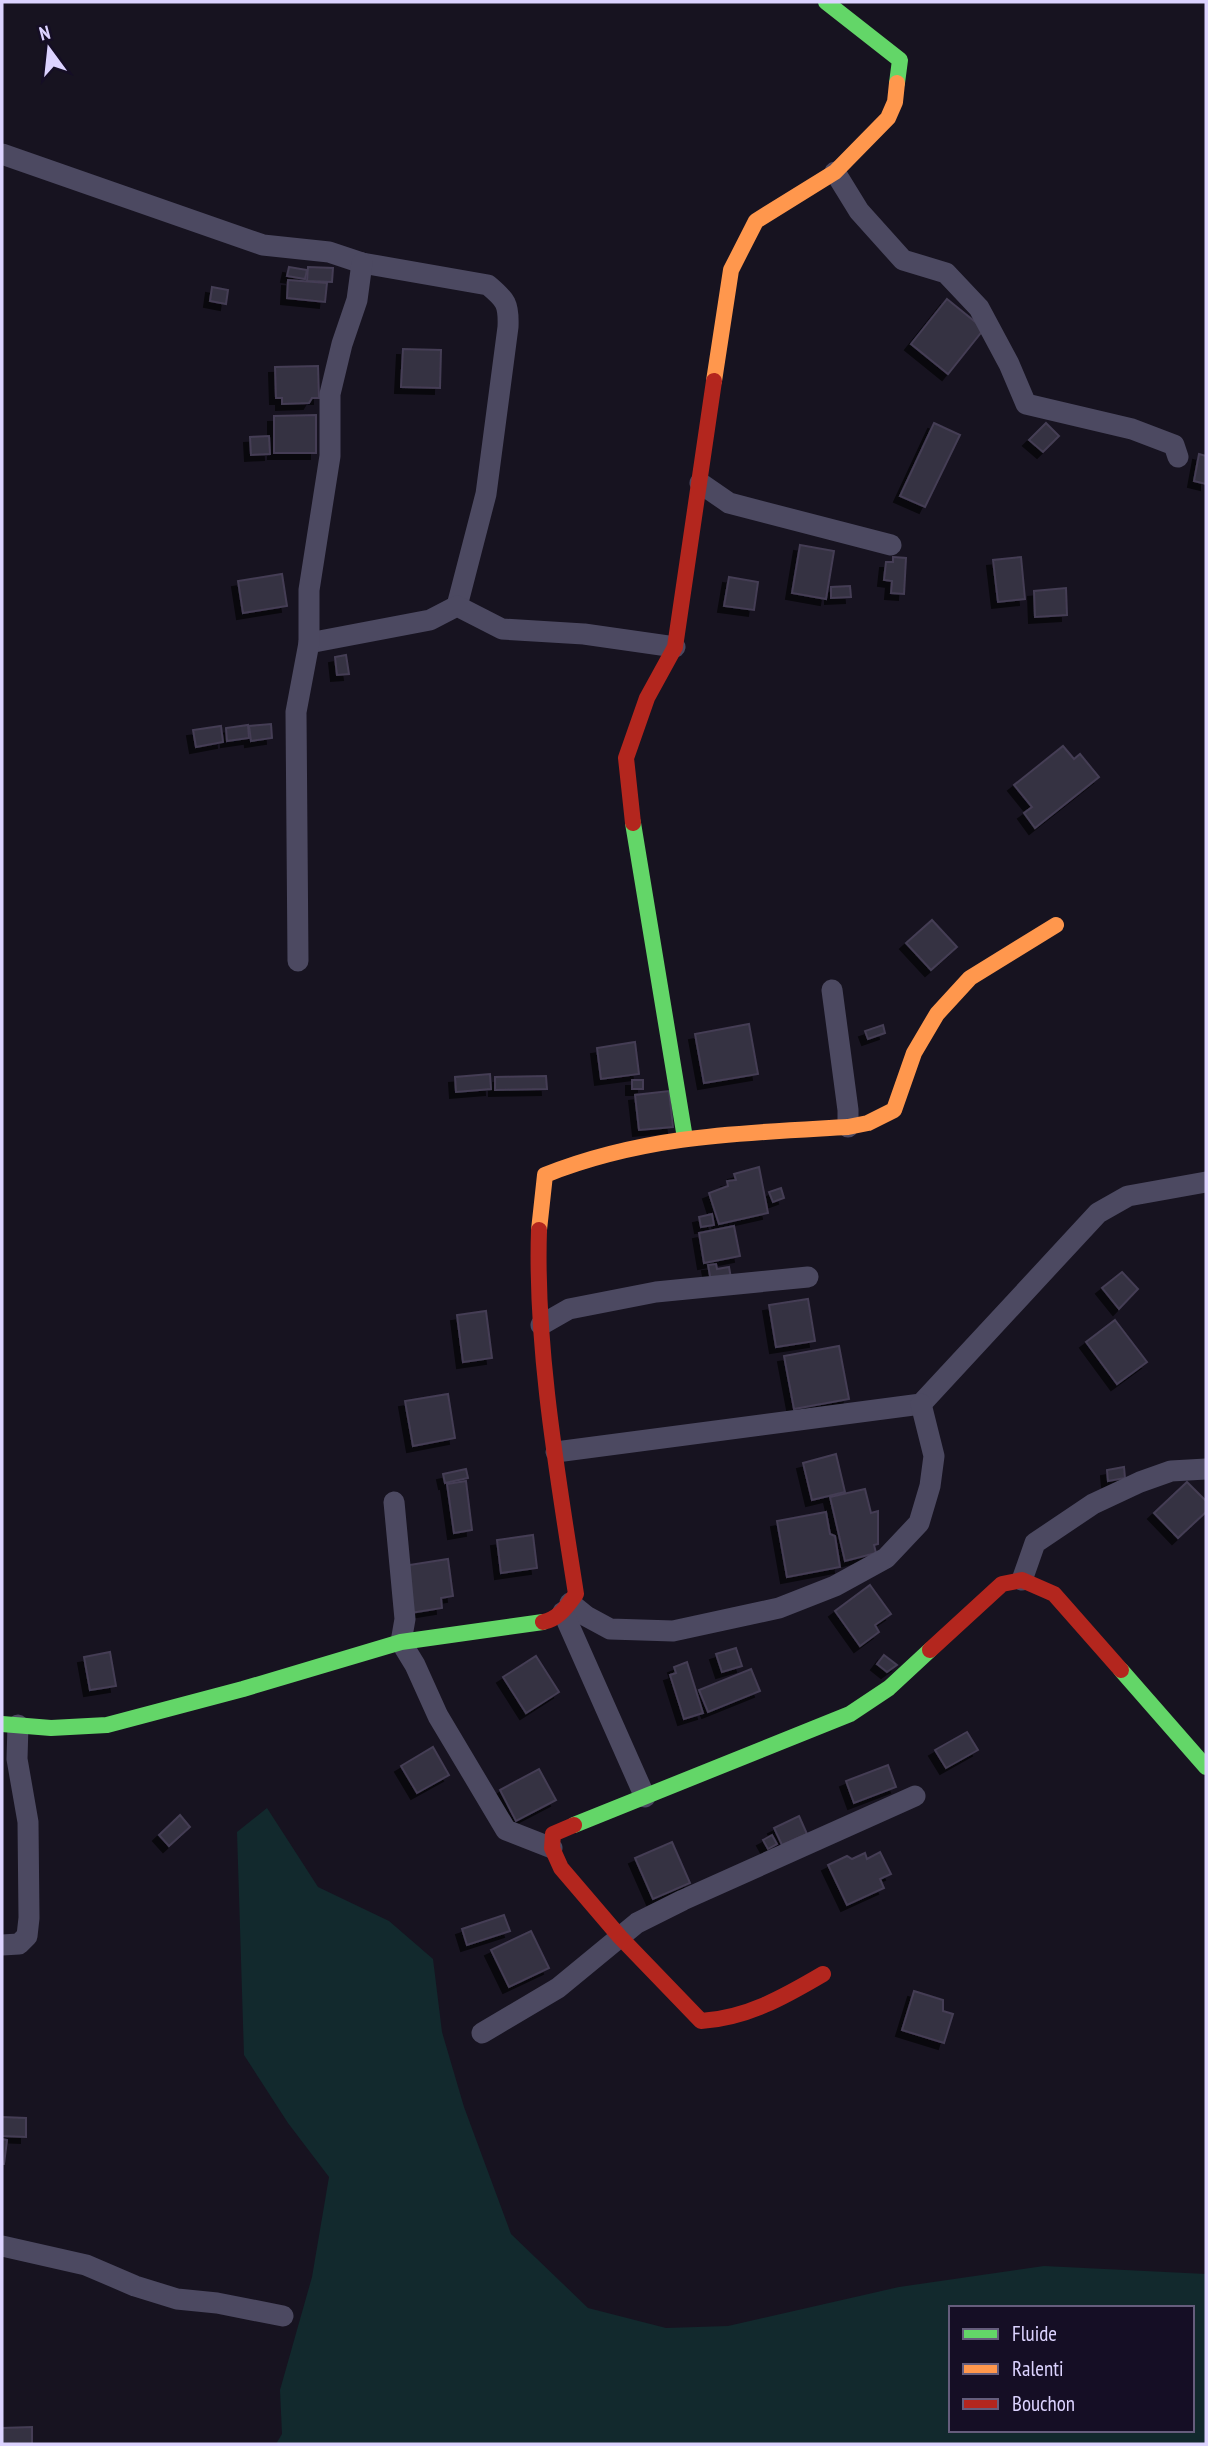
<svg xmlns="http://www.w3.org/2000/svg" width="1208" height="2446" font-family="'PT Sans Narrow',sans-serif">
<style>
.green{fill:#12292d;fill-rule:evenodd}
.building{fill:#363142;stroke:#443e54;stroke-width:2;filter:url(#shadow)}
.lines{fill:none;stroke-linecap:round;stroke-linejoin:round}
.street{stroke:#4c4961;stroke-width:21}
.fast{stroke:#63d668;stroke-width:16}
.slow{stroke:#ff974d;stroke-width:16}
.jam{stroke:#b3261e;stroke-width:16}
</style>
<defs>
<filter id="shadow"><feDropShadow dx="-6" dy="6" stdDeviation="0" flood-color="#0009"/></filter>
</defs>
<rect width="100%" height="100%" fill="#171320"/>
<path class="green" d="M267 1808 318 1887 389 1921 433 1959 442 2032 464 2107 511 2234 588 2308 666 2328 728 2326 899 2287 1044 2266 1206 2274V2444H276L282 2434 280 2390 312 2277 329 2177 288 2123 244 2055 237 1832ZM951 2308H1192V2430H951Z"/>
<g class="building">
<polygon points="289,267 307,270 305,279 287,276"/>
<polygon points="308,267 333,268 332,282 307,281"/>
<polygon points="288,280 327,283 325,302 287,298"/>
<polygon points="212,287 228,290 226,304 210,301"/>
<polygon points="947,299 984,329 948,374 911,344"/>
<polygon points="403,349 441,350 440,388 401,387"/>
<polygon points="318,366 319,398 312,398 309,403 282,404 282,398 276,398 275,367"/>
<polygon points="316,415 316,453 274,453 274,416"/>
<polygon points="934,423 960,435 925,507 900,496"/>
<polygon points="1046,423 1059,436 1043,452 1029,440"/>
<polygon points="269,436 270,454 251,455 250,437"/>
<polygon points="1199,454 1206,456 1206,484 1194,481"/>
<polygon points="800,545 834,551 826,599 792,593"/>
<polygon points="893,557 906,558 904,594 891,593 892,581 884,580 886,562 893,562"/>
<polygon points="1021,557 1025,599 998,602 993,560"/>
<polygon points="282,574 287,606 243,613 238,581"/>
<polygon points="729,577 758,582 754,610 724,606"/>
<polygon points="850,586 851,597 831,598 831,587"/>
<polygon points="1066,588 1067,615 1035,617 1034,591"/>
<polygon points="346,655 349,674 337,675 335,657"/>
<polygon points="271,724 272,738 251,741 249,726"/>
<polygon points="248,725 249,738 227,741 226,728"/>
<polygon points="221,726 223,742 196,747 193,730"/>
<polygon points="1063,746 1074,759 1080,754 1099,777 1035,828 1024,813 1032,807 1014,785"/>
<polygon points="932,920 957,947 931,970 906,943"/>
<polygon points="749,1024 758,1074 704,1083 695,1034"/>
<polygon points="883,1025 885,1033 868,1039 865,1031"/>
<polygon points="635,1042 639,1074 601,1079 597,1048"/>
<polygon points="490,1074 491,1089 456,1092 455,1077"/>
<polygon points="546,1076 547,1089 495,1090 495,1077"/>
<rect x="632" y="1080" width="11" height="9"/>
<polygon points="669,1091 673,1127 639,1130 635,1095"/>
<polygon points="759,1167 768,1213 719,1224 709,1193 728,1186 727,1181 736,1180 734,1174"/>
<polygon points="781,1188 784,1198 773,1202 769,1192"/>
<polygon points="712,1214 714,1225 701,1227 699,1217"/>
<polygon points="734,1226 740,1256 704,1263 699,1233"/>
<polygon points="716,1264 717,1269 729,1267 731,1278 711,1281 708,1265"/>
<polygon points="1122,1272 1138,1289 1119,1309 1102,1288"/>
<polygon points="808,1299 815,1341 776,1347 769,1305"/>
<polygon points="486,1311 492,1358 463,1362 457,1315"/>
<polygon points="1115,1320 1147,1362 1117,1384 1086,1342"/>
<polygon points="839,1346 849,1399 794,1409 784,1356"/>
<polygon points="448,1394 455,1438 413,1446 405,1401"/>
<polygon points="836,1454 845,1492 812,1500 803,1463"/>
<polygon points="1124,1467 1125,1478 1108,1481 1107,1470"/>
<polygon points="466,1469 468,1478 445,1483 443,1474"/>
<polygon points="466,1481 472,1530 454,1533 447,1484"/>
<polygon points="1187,1482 1206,1501 1206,1512 1178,1538 1154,1513"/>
<polygon points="865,1489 871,1513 878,1511 878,1544 874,1545 876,1553 845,1561 830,1497"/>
<polygon points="826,1512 830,1534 835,1536 840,1567 787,1577 777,1521"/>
<polygon points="533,1535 537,1568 501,1573 497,1540"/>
<polygon points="448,1559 453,1596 441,1598 442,1608 410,1613 403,1566"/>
<polygon points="870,1585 891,1614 875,1625 879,1632 860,1646 835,1611"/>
<polygon points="736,1648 742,1666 722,1672 716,1654"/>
<polygon points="110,1652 116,1686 90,1690 84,1657"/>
<polygon points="884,1655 897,1665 887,1672 877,1664"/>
<polygon points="536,1656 559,1692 526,1713 503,1677"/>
<polygon points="687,1662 703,1713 684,1719 670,1675 676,1673 674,1667"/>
<polygon points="751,1669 760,1691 708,1712 699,1690"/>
<polygon points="967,1732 978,1750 946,1768 935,1750"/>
<polygon points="433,1747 449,1775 417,1793 401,1766"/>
<polygon points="888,1765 896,1787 854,1803 846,1781"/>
<polygon points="539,1769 556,1800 516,1821 500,1790"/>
<polygon points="180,1815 190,1827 169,1846 159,1835"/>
<polygon points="799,1816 807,1834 782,1845 774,1828"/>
<polygon points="772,1835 777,1844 768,1849 763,1840"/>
<polygon points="672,1842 690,1883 653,1899 635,1858"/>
<polygon points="880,1852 891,1874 880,1879 884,1888 847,1905 828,1865 847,1856 852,1859 865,1853 867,1859"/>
<polygon points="504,1915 510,1931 467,1945 462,1929"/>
<polygon points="531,1931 549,1968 509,1987 491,1950"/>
<polygon points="914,1991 943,2000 943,2011 953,2014 944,2043 902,2030"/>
<polygon points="2,2117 26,2118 26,2137 2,2136"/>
<polygon points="2,2139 7,2140 4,2164 2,2164"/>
<polygon points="32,2427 32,2444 2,2444 2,2428"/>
</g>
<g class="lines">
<g class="street">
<path d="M2 154 263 245 329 252 362 263 488 285C506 300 509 304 508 327L486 494 457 606"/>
<polyline points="835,172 859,211 903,260 946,273 979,308 1009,364 1026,404 1132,429 1174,445 1178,457"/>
<polyline points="700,483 729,503 891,545"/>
<polyline points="309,643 430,620 457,606 502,629 584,634 675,647"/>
<polyline points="298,961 296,712 309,643 309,590 330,456 330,394 342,344 357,300 362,263"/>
<polyline points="832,990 848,1110 848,1127"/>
<polyline points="541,1325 569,1309 656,1292 808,1277"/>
<polyline points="556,1452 921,1404 1098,1213 1128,1196 1206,1182"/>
<polyline points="394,1502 405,1619 401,1642 415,1665 438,1716 506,1830 552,1848"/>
<polyline points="1022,1580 1035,1543 1093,1504 1140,1482 1171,1471 1206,1469"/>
<polyline points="570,1603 586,1616 610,1629 673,1631 779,1608 835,1586 886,1558 919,1523 930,1486 934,1456 921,1404"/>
<polyline points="563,1612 645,1797"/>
<polyline points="2,1945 19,1944 27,1936 29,1918 28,1822 17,1759 18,1725"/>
<polyline points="482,2033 558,1988 637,1923 683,1900 915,1796"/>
<polyline points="2,2246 86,2265 135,2286 177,2299 217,2303 283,2316"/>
</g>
<g class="fast">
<polyline points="826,2 900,60 897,83"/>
<polyline points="633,823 685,1138"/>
<polyline points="1121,1670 1206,1767"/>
<polyline points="2,1724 51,1728 107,1725 243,1689 401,1642 543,1622"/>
<polyline points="574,1825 850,1714 889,1688 930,1650"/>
</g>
<g class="slow">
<polyline points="714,381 731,270 756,221 835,172 888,118 895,102 897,83"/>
<path d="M539 1230 545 1175C645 1135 742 1133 848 1127L868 1123 894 1110 914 1053 937 1014 970 978 1056 925"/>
</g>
<g class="jam">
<polyline points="633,823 626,758 647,698 675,647 714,381"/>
<path d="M539 1230C535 1348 558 1478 576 1594 567 1606 559 1619 543 1622"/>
<polyline points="930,1650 1002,1584 1022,1580 1054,1594 1121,1670"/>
<path d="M574 1825 553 1834 552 1848 561 1868 620 1937 701 2021C747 2018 784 1997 823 1974"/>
</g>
</g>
<rect width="1208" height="2446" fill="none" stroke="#dcd3ff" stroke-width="7"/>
<rect x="949" y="2306" width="245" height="126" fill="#150e25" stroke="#655d7c" stroke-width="2"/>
<rect x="963" y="2329" width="35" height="10" fill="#63d668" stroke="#655d7c" stroke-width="2"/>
<text x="1012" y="2341" font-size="21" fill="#dcd3ff">Fluide</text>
<rect x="963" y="2364" width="35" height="10" fill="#ff974d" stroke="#655d7c" stroke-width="2"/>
<text x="1012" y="2376" font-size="21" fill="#dcd3ff">Ralenti</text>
<rect x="963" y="2399" width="35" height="10" fill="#b3261e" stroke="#655d7c" stroke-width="2"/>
<text x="1012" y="2411" font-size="21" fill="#dcd3ff">Bouchon</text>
<g transform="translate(49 49) rotate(345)" stroke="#150e25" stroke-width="5" paint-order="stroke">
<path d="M0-5L12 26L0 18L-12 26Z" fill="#dcd3ff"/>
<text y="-10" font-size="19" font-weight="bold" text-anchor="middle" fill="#dcd3ff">N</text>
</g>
</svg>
